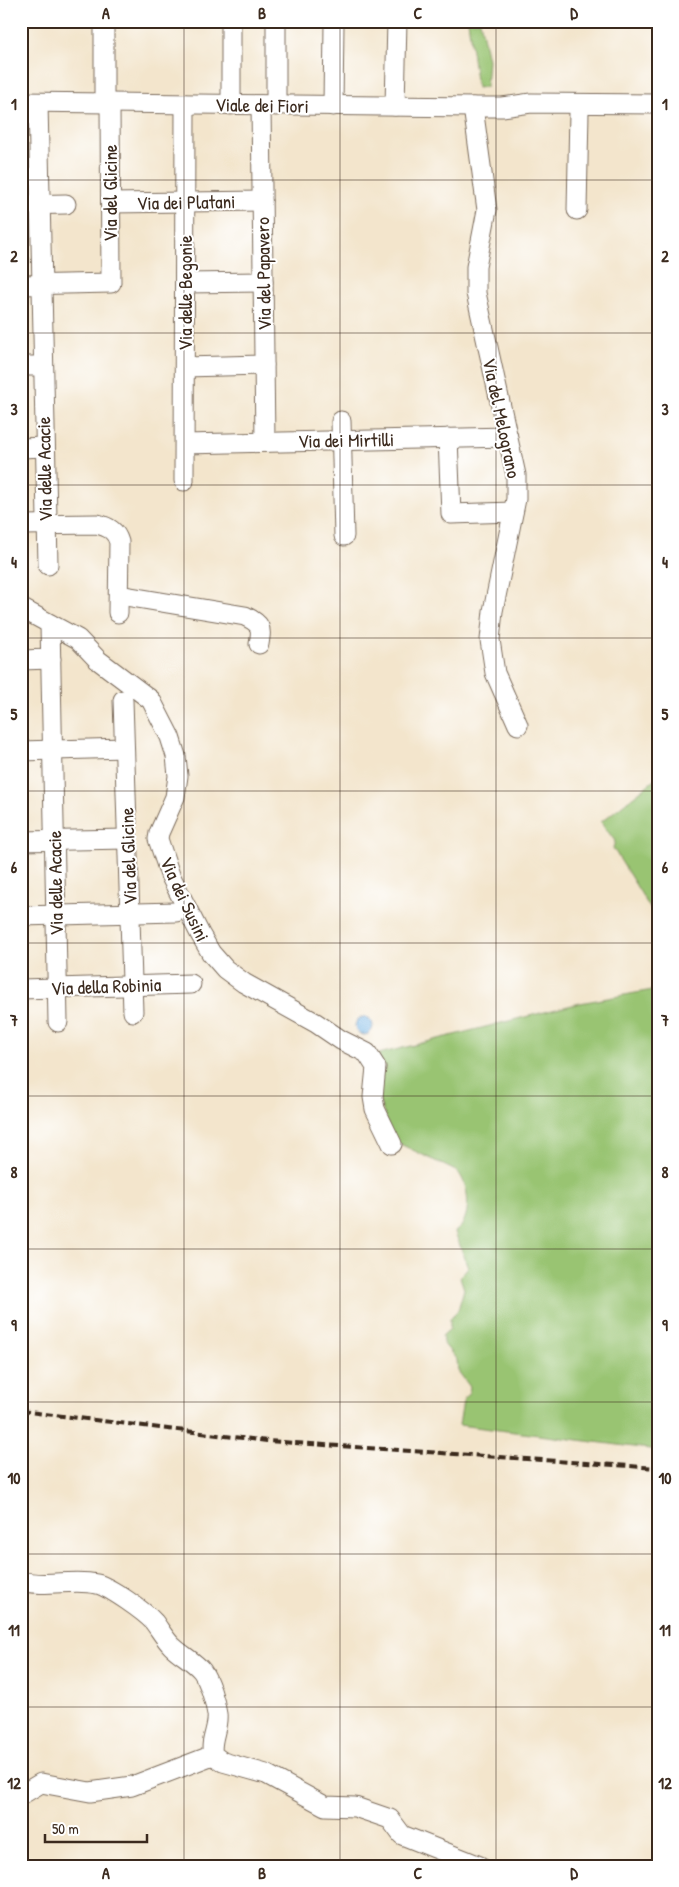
<svg xmlns="http://www.w3.org/2000/svg" width="679" height="1887" font-family="'Patrick Hand',sans-serif">
<style>
.green{fill:#99c472;stroke:#6a7748}
.water{fill:#6baee0;stroke:#536c7f}
.lines{fill:none;stroke-linecap:round;stroke-linejoin:round}
.minor-casing{stroke:#7b6b5b;stroke-width:21}
.minor{stroke:#fff;stroke-width:19}
.rail{stroke:#3b2a1e;stroke-width:4;stroke-dasharray:8 4;stroke-linecap:butt}
.grid{fill:none;stroke:#3b2a1e;stroke-width:1;stroke-opacity:0.55}
.labels{text-anchor:middle;stroke-width:4;stroke-linejoin:round;paint-order:stroke}
.street-label{font-size:19px;fill:#3b2a1e;stroke:#fff}
.neatline{fill:none;stroke:#3b2a1e;stroke-width:2}
.grid-label{font-size:16px;text-anchor:middle;font-weight:bold;fill:#3b2a1e}
</style>
<rect width="100%" height="100%" fill="#fff"/>
<filter id="ink" filterUnits="userSpaceOnUse"><feTurbulence type="fractalNoise" baseFrequency=".02" numOctaves="2"/><feDisplacementMap in="SourceGraphic" scale="10" xChannelSelector="R" yChannelSelector="G"/><feConvolveMatrix kernelMatrix="1 2 1 2 8 2 1 2 1" color-interpolation-filters="sRGB"/></filter>
<filter id="wash" filterUnits="userSpaceOnUse"><feTurbulence type="fractalNoise" baseFrequency=".0096" numOctaves="4" result="noise"/><feDisplacementMap in="SourceGraphic" scale="20" xChannelSelector="R" yChannelSelector="G"/><feGaussianBlur stdDeviation="1.12" result="paint"/><feColorMatrix in="noise" values="0 0 0 0 0 0 0 0 0 0 0 0 0 0 0 0 0 1.4 0 .05"/><feComposite in="paint" operator="in"/></filter>
<g filter="url(#wash)">
<rect width="100%" height="100%" fill="#f3e5cc"/>
<g class="green">
<polygon points="468,21 480,21 488,60 486,87 477,88"/>
<polygon points="658,777 658,921 613,848 615,841 601,822"/>
<path d="M658 989V1450L459 1425 463 1401 469 1392 470 1387 458 1371 457 1360 444 1344 442 1336 450 1329V1318L458 1310 464 1289 460 1277 468 1267 455 1232C458 1229 462 1227 463 1223 471 1208 468 1184 458 1172L394 1141 377 1095 379 1054 580 1003Z"/>
</g>
<circle class="water" cx="364" cy="1026" r="9"/>
</g>
<g filter="url(#ink)">
<g class="lines">
<g class="minor-casing">
<g id="minor">
<polyline points="276,21 276,106"/>
<polyline points="21,102 473,107 502,107 531,103 658,104"/>
<polyline points="38,103 48,565"/>
<polyline points="104,103 104,21"/>
<polyline points="231,105 231,21"/>
<polyline points="261,105 265,442"/>
<polyline points="333,106 334,24"/>
<polyline points="395,106 397,21"/>
<polyline points="473,107 487,210 476,267 476,293 516,475 516,499 493,611 490,640 495,673 518,725"/>
<polyline points="111,203 262,201"/>
<polyline points="21,205 66,204"/>
<polyline points="577,210 579,112"/>
<polyline points="185,283 263,282"/>
<polyline points="21,285 111,283 110,103"/>
<polyline points="21,366 42,366"/>
<polyline points="185,367 264,365"/>
<polyline points="341,421 344,536"/>
<polyline points="448,438 451,514 513,512"/>
<polyline points="185,444 508,437"/>
<polyline points="21,448 44,447"/>
<polyline points="184,481 185,104"/>
<path d="M21 525 97 524C109 527 116 531 119 542L118 613"/>
<path d="M119 595 245 616C261 624 262 627 259 644"/>
<polyline points="21,608 78,639 98,660 151,700 170,737 176,756 178,776 175,797 159,833 158,839 170,875 200,934 211,953 225,969 244,983 316,1023 341,1040 367,1053 376,1067 373,1097 375,1109 392,1144"/>
<polyline points="50,624 58,1022"/>
<polyline points="21,660 51,659"/>
<polyline points="123,700 133,1012"/>
<polyline points="21,751 124,748"/>
<polyline points="21,841 127,839"/>
<polyline points="21,916 176,912"/>
<polyline points="21,989 191,984"/>
<path d="M21 1581C46 1588 72 1578 97 1584 110 1587 145 1612 154 1622 160 1630 165 1639 172 1646 181 1655 194 1661 202 1671 209 1681 215 1701 217 1714 219 1728 209 1741 213 1755L223 1762 266 1774 325 1806 355 1807 390 1819 402 1835 480 1866"/>
<polyline points="21,1795 41,1783 90,1792 132,1786 213,1755"/>
</g>
</g>
<use href="#minor" class="minor"/>
<polyline class="rail" points="21,1411 267,1441 658,1468"/>
</g>
</g>
<path class="grid" d="M184 21V1866M340 21V1866M496 21V1866M21 180H658M21 333H658M21 485H658M21 638H658M21 791H658M21 943H658M21 1096H658M21 1249H658M21 1402H658M21 1554H658M21 1707H658"/>
<g class="labels">
<g class="street-label">
<text transform="translate(262 105) rotate(1)" y="7">Viale dei Fiori</text>
<text transform="translate(110 193) rotate(-90)" y="7">Via del Glicine</text>
<text transform="translate(186 202) rotate(-1)" y="7">Via dei Platani</text>
<text transform="translate(263 274) rotate(-91)" y="7">Via del Papavero</text>
<text transform="translate(185 293) rotate(-90)" y="7">Via delle Begonie</text>
<text transform="translate(502 418) rotate(78)" y="7">Via del Melograno</text>
<text transform="translate(346 440) rotate(-1)" y="7">Via dei Mirtilli</text>
<text transform="translate(44 469) rotate(-91)" y="7">Via delle Acacie</text>
<text transform="translate(128 856) rotate(-92)" y="7">Via del Glicine</text>
<text transform="translate(55 883) rotate(-91)" y="7">Via delle Acacie</text>
<text transform="translate(185 899) rotate(65)" y="7">Via dei Susini</text>
<text transform="translate(106 986) rotate(-2)" y="7">Via della Robinia</text>
</g>
</g>
<rect width="679" height="1887" fill="none" stroke="#fff" stroke-width="55"/>
<path d="M45 1834v8h102v-8" fill="none" stroke="#3b2a1e" stroke-width="2.5"/>
<text x="52" y="1834" font-size="15" fill="#3b2a1e" stroke="#ffffff" stroke-width="4" paint-order="stroke">50 m</text>
<rect x="28" y="28" width="624" height="1832" class="neatline"/>
<g class="grid-label">
<text x="106" y="19">A</text>
<text x="262" y="19">B</text>
<text x="418" y="19">C</text>
<text x="574" y="19">D</text>
<text x="14" y="110">1</text>
<text x="665" y="110">1</text>
<text x="14" y="262">2</text>
<text x="665" y="262">2</text>
<text x="14" y="415">3</text>
<text x="665" y="415">3</text>
<text x="14" y="568">4</text>
<text x="665" y="568">4</text>
<text x="14" y="720">5</text>
<text x="665" y="720">5</text>
<text x="14" y="873">6</text>
<text x="665" y="873">6</text>
<text x="14" y="1026">7</text>
<text x="665" y="1026">7</text>
<text x="14" y="1178">8</text>
<text x="665" y="1178">8</text>
<text x="14" y="1331">9</text>
<text x="665" y="1331">9</text>
<text x="14" y="1484">10</text>
<text x="665" y="1484">10</text>
<text x="14" y="1636">11</text>
<text x="665" y="1636">11</text>
<text x="14" y="1789">12</text>
<text x="665" y="1789">12</text>
<text x="106" y="1879">A</text>
<text x="262" y="1879">B</text>
<text x="418" y="1879">C</text>
<text x="574" y="1879">D</text>
</g>
</svg>
